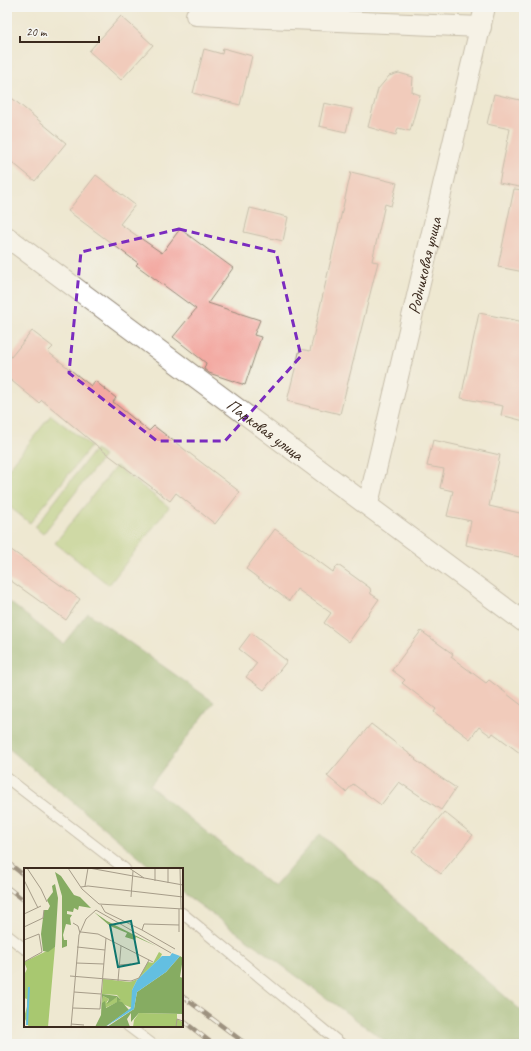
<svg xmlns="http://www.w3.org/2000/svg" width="531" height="1051" font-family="Caveat,sans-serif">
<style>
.green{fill:#a8c870;stroke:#727947}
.forest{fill:#86ac62;stroke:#606b40}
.building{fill:#f3a9a1}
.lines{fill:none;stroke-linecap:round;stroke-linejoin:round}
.lane-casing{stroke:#948978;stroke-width:12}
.street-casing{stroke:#948978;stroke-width:22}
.lane{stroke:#fff;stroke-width:10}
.street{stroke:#fff;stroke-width:20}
.rail-casing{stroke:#3b2a1e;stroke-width:4.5}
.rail{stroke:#f6f6f2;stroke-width:3;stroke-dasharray:9;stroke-linecap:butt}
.marked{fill:none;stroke:#7b2cbf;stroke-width:3;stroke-dasharray:8 5;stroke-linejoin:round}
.labels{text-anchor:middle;stroke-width:3.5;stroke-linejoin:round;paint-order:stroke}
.street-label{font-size:17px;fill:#3b2a1e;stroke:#f6f6f2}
.inset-river{fill:none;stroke:#63bfe1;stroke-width:2}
.inset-road{fill:none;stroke:#a69c89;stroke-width:1}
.view{fill:#0f766e;fill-opacity:0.15;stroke:#0f766e;stroke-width:2}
.inset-edge{fill:none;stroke:#3b2a1e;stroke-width:2}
</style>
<rect width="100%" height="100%" fill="#f6f6f2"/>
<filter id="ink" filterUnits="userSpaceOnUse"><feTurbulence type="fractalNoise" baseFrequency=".025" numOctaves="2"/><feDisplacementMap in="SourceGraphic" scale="8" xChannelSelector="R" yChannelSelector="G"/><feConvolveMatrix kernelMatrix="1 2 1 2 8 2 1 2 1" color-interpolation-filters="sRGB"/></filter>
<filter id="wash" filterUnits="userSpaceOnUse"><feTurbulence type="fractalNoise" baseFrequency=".012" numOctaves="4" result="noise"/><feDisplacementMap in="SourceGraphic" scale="16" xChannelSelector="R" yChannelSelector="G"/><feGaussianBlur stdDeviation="0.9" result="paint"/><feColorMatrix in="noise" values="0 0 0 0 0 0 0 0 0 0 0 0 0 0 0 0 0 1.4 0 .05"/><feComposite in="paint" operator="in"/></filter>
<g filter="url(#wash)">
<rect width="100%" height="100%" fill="#eee8d1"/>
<g class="green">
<polygon points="51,415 91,446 30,523 7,505 7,471"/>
<polygon points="95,449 104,456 43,534 35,527"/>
<polygon points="116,466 169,507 109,585 55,543"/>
</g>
<polygon class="forest" points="7,600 63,644 88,613 214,702 150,786 274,887 320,834 524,1013 524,1044 389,1044 182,892 182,869 153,869 7,747"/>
<g id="blocks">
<g class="building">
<polygon points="121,16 153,45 121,80 89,51"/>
<polygon points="223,48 252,56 240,105 193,93 204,49 222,54"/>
<polygon points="399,73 413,77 412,92 420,95 410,131 398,128 396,135 368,127 378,89 389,76"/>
<polygon points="7,94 66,143 35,181 7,158"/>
<polygon points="494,94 524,101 524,188 499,183 510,129 487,124"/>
<polygon points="324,103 352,109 346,132 319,126"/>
<polygon points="351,172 397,183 391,206 385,204 372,261 378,262 340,414 287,401 300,349 310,351"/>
<polygon points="96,175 135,205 120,224 162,253 180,229 233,268 208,303 260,320 254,335 261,337 245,385 209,373 204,369 206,363 173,337 196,309 136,265 138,263 68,211"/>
<polygon points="514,189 524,190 524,272 498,267"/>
<polygon points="250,208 288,217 283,241 244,232"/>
<polygon points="479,313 524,322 524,341 522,354 524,354 524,421 501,415 503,406 461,398"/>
<polygon points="32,331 53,347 48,352 91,386 95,381 116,398 113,402 149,431 154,426 240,492 215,524 176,493 170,501 102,450 42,400 39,403 7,377 7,362"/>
<polygon points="433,440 500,455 489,506 524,514 524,558 466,545 471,521 447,516 453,491 440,488 444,469 427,466"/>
<polygon points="275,529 333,572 338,565 370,588 371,594 379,599 349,642 324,623 331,613 297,589 289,601 246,569"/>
<polygon points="7,547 80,599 66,620 7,578"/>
<polygon points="421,631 453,654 451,657 486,683 489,680 524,707 524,756 493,733 491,736 479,727 470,739 434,712 436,709 402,683 405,680 392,670"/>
<polygon points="251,633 287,661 264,690 246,677 257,663 239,649"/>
<polygon points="371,724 416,759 415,760 456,788 441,810 399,782 381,805 353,784 346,792 327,776"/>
<polygon points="444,812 473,835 441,874 412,851"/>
</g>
</g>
</g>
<g filter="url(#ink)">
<use href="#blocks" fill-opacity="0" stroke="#948978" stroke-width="1"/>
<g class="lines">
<g class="lane-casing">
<g id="lane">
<polyline points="7,778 125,869"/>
<polyline points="182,913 341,1044"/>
<polyline points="7,935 25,949"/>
<polyline points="128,1026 152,1044"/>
</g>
</g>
<g class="street-casing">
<g id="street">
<polyline points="196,15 481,27"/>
<path id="s1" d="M7 237 524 622"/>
<path id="s2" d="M368 504 485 7"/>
</g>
</g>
<use href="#lane" class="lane"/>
<use href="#street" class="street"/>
<g class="rail-casing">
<g id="rail">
<polyline points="7,862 25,876"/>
<polyline points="7,887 25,901"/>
<polyline points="182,996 246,1044"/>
<polyline points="182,1020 213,1044"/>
</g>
</g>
<use href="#rail" class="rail"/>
</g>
</g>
<path d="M0 0H531V1051H0ZM179 229 276 252 301 356 225 441H157L69 373 81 252Z" fill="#eee8d1" fill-opacity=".55" fill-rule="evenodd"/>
<path class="marked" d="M179 229 276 252 301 356 225 441H157L69 373 81 252Z"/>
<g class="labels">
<g class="street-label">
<text dy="6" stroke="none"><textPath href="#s2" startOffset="245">Родниковая улица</textPath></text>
<text dy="6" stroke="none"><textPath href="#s1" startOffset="322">Парковая улица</textPath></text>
</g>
</g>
<g transform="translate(24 868)">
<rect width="159" height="159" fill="#eee8d1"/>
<path d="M31 79 24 159H5L0 149 3 139V131L0 130V107L3 101 0 94ZM135 84 138 86 136 90 113 112 108 122V140L94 134 81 140 78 135 79 128 85 131 82 135 93 129 97 132 93 127 78 126 79 111 106 114 114 111 124 94 129 95ZM115 145 153 146V151L159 154V159H109L110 152Z" fill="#a8c870"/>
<path d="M31 4 37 8 50 27 56 29 67 40 55 38 54 42 50 40 49 44 43 43V46L48 47 46 50 47 57 42 56 39 67 40 72H43V78L38 80V28ZM31 16 34 30 31 79 24 84 19 83 17 66 20 42H24L26 38 23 32 29 24 28 18ZM70 44 83 53 132 78 112 69 111 72 101 69 103 65 86 58ZM156 88 159 90 156 109 159 110V146L115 145 107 154V145L103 151 106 159H83L110 141 113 124 142 104ZM78 126 93 128 97 132 94 133 98 134 105 142 81 159H71L77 147ZM79 128 85 131 83 136 93 129V134L82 140 81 133 78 135Z" fill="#86ac62" fill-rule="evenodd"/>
<path d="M148 85 156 88 142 104 113 124 110 141 81 159 107 140 108 122 113 112 138 88H146Z" fill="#63bfe1"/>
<path class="inset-river" d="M3 157 5 119"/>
<path class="inset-road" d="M3 0 17 21 23 34M44 0 58 21 75 36 159 41M65 0 159 17M105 0 120 10M144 0V15M156 0 157 41M0 12 14 40M131 13V0M61 18 64 0M57 19 64 18 159 29M107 29 109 3M77 37 81 44 118 62 120 56 155 57M0 46 17 38M49 55 54 58 56 65M0 59 19 50 20 42M118 62 151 81M57 64 74 66 129 94M155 64V41M0 72 15 66 18 84 0 94M53 79 81 82M52 95 80 96M95 97 107 96M46 108 107 113 115 110 125 92M94 113 97 78M50 124 77 126M49 140 76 141 82 70M47 156 60 157M47 159 55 67 62 51 72 42 147 85M152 159 153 151 159 153"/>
<path class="view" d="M107 53 115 95 94 99 86 57Z"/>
<rect width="159" height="159" class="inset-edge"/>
</g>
<rect width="531" height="1051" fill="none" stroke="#f6f6f2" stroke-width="24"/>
<path d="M20 36v6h79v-6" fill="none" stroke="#3b2a1e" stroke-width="2"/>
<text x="26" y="36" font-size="12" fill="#3b2a1e" stroke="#f6f6f2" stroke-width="3" paint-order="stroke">20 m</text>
</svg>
